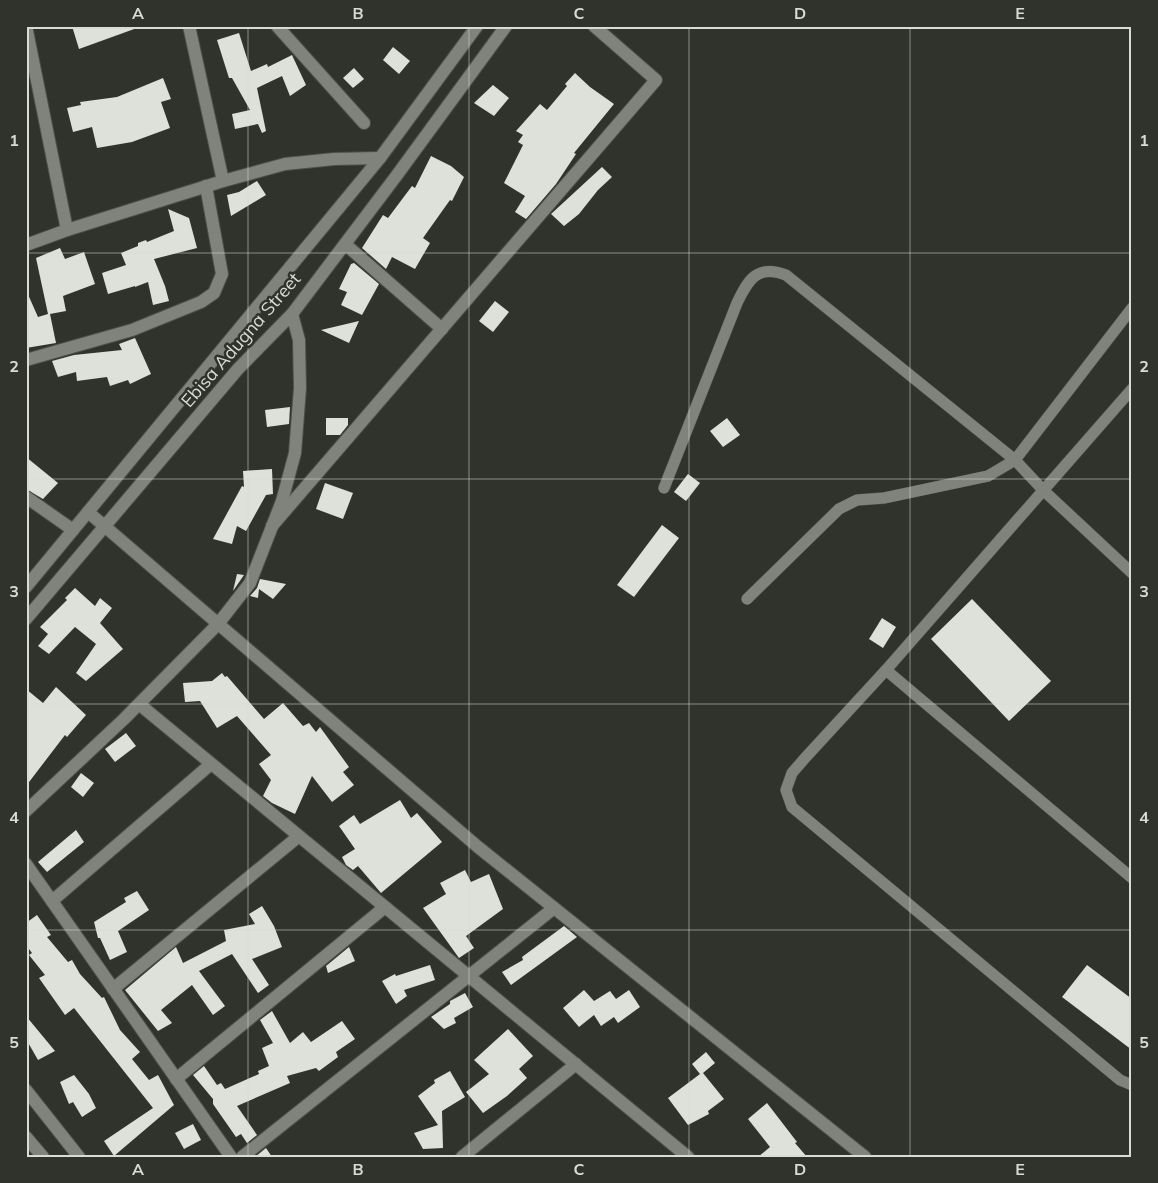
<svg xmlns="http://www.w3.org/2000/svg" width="1158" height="1183" font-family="Mulish,sans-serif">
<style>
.building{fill:#dee1d9}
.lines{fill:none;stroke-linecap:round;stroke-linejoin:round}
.lane-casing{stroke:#4e504b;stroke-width:12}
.street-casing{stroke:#4e504b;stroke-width:14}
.secondary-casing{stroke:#4e504b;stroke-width:14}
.lane{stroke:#80837c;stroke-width:11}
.street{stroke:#80837c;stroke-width:12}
.secondary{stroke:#80837c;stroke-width:12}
.grid{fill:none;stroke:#d9dbd7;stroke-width:1;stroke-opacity:0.55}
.labels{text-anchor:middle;stroke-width:5;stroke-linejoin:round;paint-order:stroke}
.street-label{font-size:18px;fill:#d9dbd7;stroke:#30322c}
.neatline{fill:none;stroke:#d9dbd7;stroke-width:2}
.grid-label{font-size:16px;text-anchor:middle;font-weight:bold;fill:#d9dbd7}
</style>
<rect width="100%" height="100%" fill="#30322c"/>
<g class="building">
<polygon points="72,26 136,26 137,28 79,49"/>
<polygon points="239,33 251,71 267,64 268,67 292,55 306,85 290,96 282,76 257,88 266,131 262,133 258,124 235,129 232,114 250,110 232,78 229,78 217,40"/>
<polygon points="393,47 410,61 399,74 383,60"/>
<polygon points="354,68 364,79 353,88 343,78"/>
<polygon points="575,73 590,87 614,104 574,153 576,154 556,184 526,219 515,212 525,196 504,183 523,145 518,142 523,135 516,131 540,104 547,110 567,86 565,84"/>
<polygon points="163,78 171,99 161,102 170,128 132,142 97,148 92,127 73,132 67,108 81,105 80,102 117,97"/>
<polygon points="493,85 509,98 494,116 474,103"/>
<polygon points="431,156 451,166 464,177 452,201 450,200 423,238 430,243 415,269 392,257 386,269 362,248 383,215 388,218 412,186 415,188"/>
<polygon points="602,167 612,177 598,190 579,214 564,226 551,214"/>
<polygon points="257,181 266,195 231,216 227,195 239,192"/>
<polygon points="168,209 189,218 197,248 154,259 165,286 169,301 153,305 148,282 135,287 135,286 108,294 102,273 126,265 121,253 138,246 138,243 146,240 147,242 174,231"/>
<polygon points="60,248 65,259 84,252 95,284 63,296 66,311 50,314 56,343 26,348 26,290 38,317 48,314 36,258"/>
<polygon points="354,263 379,284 362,315 341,305 347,292 339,289 351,264"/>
<polygon points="495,301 509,312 493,332 479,321"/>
<polygon points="359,321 349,343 321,330"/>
<polygon points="135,338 151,374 130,384 128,380 110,386 107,377 77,381 76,372 58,377 52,361 74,355 122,350 119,344"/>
<polygon points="290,407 289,424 267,427 265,410"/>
<polygon points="326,418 348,418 348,425 340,435 326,435"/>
<polygon points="727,418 740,435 723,447 710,431"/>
<polygon points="26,457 58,483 43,499 26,489"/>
<polygon points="272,469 273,494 266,495 246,531 237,526 232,544 213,539 242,486 244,487 243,471"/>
<polygon points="688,474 700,483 686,501 674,492"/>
<polygon points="325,483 353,493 343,519 316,509"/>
<polygon points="662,525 679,538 634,597 617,585"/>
<polygon points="237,574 244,575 233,591"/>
<polygon points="260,579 286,584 273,599 259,589 258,598 250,596 257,588"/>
<polygon points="75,588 95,606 100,598 112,608 100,623 123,649 86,681 76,673 96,644 75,627 49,654 38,646 48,634 40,627 67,600 65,598"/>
<polygon points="972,599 1051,681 1009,721 931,639"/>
<polygon points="882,618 896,627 883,648 869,639"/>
<polygon points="222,673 225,677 227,676 264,719 283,703 303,726 309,723 316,732 320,727 349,767 343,772 354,785 332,802 312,776 295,814 272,803 263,796 271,780 259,764 271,755 237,716 217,728 200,701 185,702 183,683 212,681"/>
<polygon points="56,687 86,715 67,737 65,735 26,786 26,689 43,703"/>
<polygon points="126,733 136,746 115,762 105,749"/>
<polygon points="81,773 94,783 83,797 71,787"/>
<polygon points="400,800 411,818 417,813 442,842 381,893 358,866 353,870 346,865 342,857 355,849 339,826 354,815 360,824"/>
<polygon points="76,830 84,842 47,872 38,862"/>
<polygon points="465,870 471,882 489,874 503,909 466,936 474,948 459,958 423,908 446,894 440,883"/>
<polygon points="137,891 149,910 118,931 127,952 110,960 100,938 98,938 94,922 126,902 124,898"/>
<polygon points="262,906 274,926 282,947 252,959 269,985 258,993 232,954 199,971 225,1006 213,1015 192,985 161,1010 172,1023 158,1031 125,990 176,947 183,963 226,941 224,930 255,924 249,914"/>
<polygon points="37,915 51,935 47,937 68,962 72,960 80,974 102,998 104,997 120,1030 140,1052 132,1059 149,1080 158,1075 174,1105 114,1156 104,1141 153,1108 74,1008 65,1015 39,978 45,975 29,955 32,953 26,945 26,923"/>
<polygon points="564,926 577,937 511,985 502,972 523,960 522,957"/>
<polygon points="349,947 355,961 328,973 326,966"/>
<polygon points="430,965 435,980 404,990 407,996 396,1004 382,981 395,974 396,976"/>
<polygon points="1087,965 1132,999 1132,1050 1062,997"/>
<polygon points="584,990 594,1001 610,991 616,999 629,990 640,1007 618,1023 614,1017 601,1026 594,1015 579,1027 563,1008"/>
<polygon points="465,993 473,1007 454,1018 456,1023 444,1029 431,1017 450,1004 450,1001"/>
<polygon points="272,1011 290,1043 303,1032 311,1042 342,1021 355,1039 336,1052 338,1057 319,1071 316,1068 287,1076 290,1083 237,1106 257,1135 247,1143 241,1134 236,1137 213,1104 213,1099 193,1075 204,1066 217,1085 221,1083 225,1089 259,1074 258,1071 269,1066 262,1048 273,1043 260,1020"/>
<polygon points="26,1016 55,1051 38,1060 26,1039"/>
<polygon points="508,1029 533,1056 519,1069 527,1078 507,1096 483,1113 466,1092 489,1074 474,1060"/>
<polygon points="706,1052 715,1063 703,1073 724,1099 708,1111 709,1114 688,1125 668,1098 700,1074 692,1064"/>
<polygon points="450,1071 465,1097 442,1111 443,1148 423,1149 414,1133 438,1125 418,1096 435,1083 434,1080"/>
<polygon points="74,1075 89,1094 96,1108 82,1117 73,1102 69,1104 60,1082"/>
<polygon points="767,1103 797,1142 795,1143 807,1157 758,1157 770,1147 748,1119"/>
<polygon points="193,1124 201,1140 184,1149 175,1133"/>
<polygon points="266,1148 272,1157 255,1157"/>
</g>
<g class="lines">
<g class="lane-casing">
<g id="lane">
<polyline points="1132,389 886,670 805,758 792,773 786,790 792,807 1120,1080 1132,1085"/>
<path d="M664 488 737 303C748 280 757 264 786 275L1015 460 1043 490 1132 573"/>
<polyline points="747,599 839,509 857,500 884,498 988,476 1015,460 1132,308"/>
<polyline points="886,670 1132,878"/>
</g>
</g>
<g class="street-casing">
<g id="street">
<polyline points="26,26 67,230"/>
<polyline points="189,26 223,181"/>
<polyline points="277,26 364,123"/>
<polyline points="345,244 442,329"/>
<polyline points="26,245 67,230 223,181 285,164 334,159 380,158"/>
<polyline points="26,360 132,330 201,302 214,293 222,274 206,186"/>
<polyline points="26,497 73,530"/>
<polyline points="88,512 478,847 865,1157"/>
<polyline points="272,526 656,80 594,26"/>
<polyline points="139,704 688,1157"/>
<polyline points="26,811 124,719 218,624 250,583 282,501 295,453 300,388 299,340 292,314"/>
<polyline points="26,864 231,1157"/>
<polyline points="52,901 211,764"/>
<polyline points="113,989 299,836"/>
<polyline points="176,1079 385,907"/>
<polyline points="242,1157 554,908"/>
<polyline points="462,1157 576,1064"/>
</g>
</g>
<g class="secondary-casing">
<g id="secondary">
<polyline points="26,587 380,158 477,26"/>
<polyline points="26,619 238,369 292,314 397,175 506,26"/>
<polyline points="26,1090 79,1157"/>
<polyline points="26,1137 43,1157"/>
</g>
</g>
<use href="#lane" class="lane"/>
<use href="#street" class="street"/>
<use href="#secondary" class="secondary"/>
</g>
<path class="grid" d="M248 26V1157M469 26V1157M689 26V1157M910 26V1157M26 253H1132M26 479H1132M26 704H1132M26 930H1132"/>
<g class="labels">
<g class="street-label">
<text transform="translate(241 340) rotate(-49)" y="6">Ebisa Adugna Street</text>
</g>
</g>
<rect width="1158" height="1183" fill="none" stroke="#30322c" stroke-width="55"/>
<rect x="28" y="28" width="1102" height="1128" class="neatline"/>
<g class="grid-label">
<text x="138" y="19">A</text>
<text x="358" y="19">B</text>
<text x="579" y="19">C</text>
<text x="800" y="19">D</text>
<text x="1020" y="19">E</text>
<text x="14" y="146">1</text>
<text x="1144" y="146">1</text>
<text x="14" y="372">2</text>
<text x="1144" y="372">2</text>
<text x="14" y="597">3</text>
<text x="1144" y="597">3</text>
<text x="14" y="823">4</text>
<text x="1144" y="823">4</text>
<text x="14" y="1048">5</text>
<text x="1144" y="1048">5</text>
<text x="138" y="1175">A</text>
<text x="358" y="1175">B</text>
<text x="579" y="1175">C</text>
<text x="800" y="1175">D</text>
<text x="1020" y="1175">E</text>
</g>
</svg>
